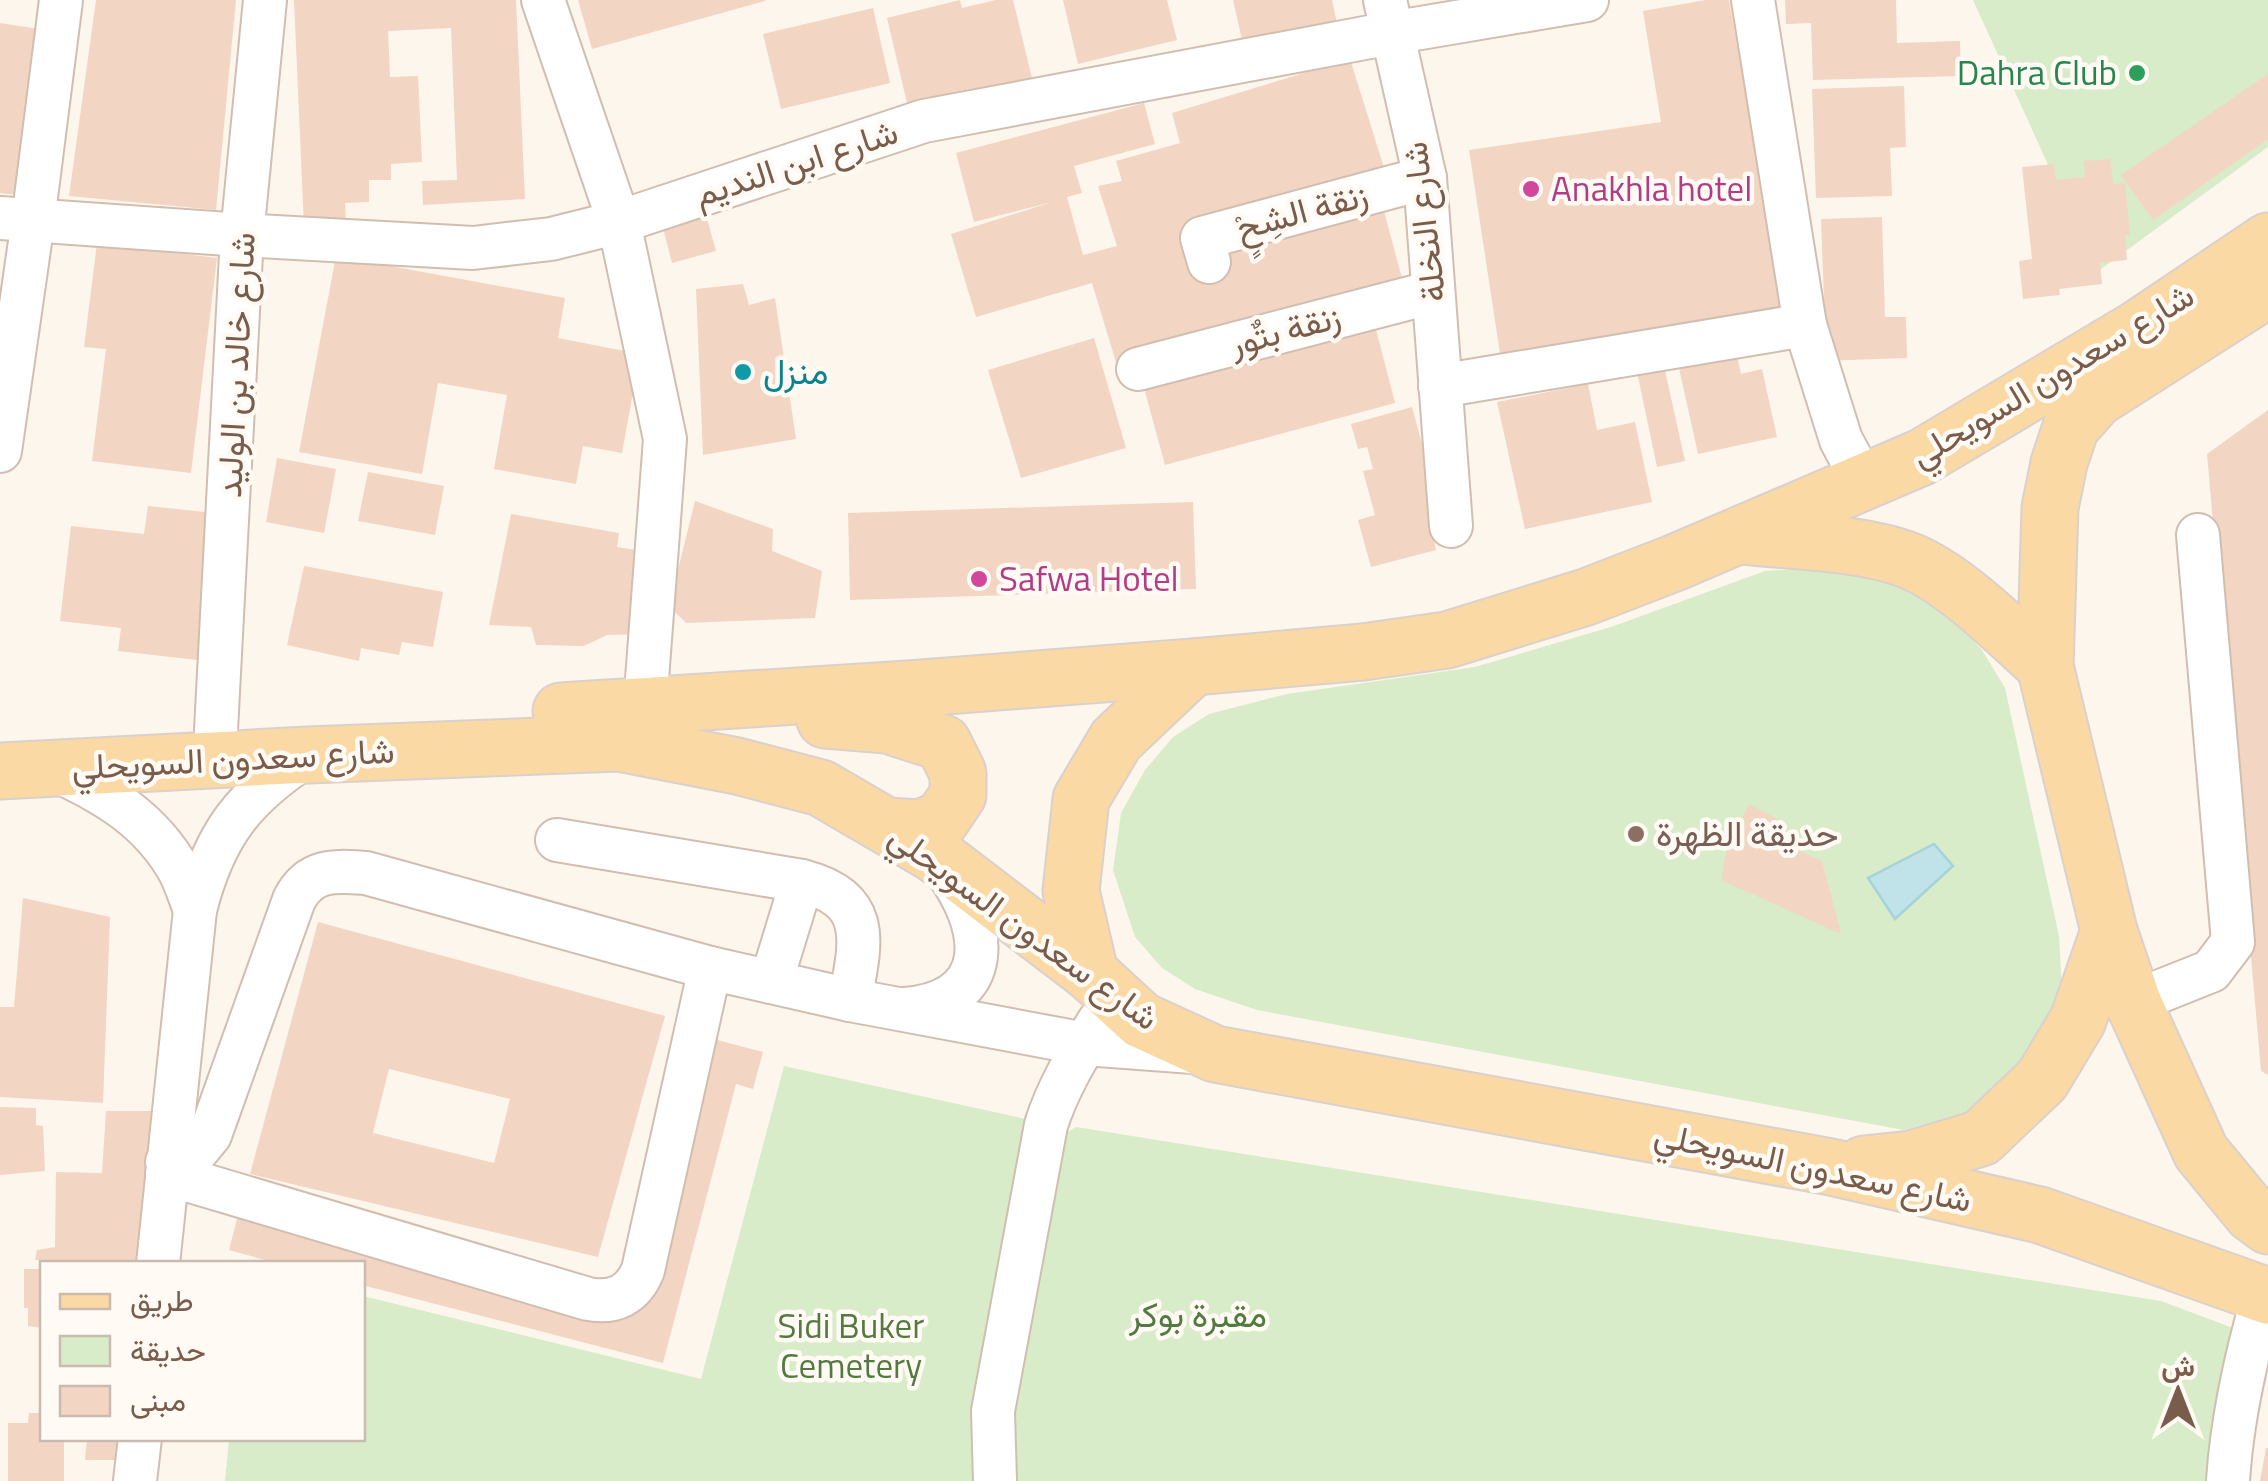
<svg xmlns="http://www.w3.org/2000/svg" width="2268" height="1481" font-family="'Titillium Web',Vazirmatn,sans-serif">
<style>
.green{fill:#d8ecc9}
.water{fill:#bfe3e8;stroke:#a5d3da;stroke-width:2.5}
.building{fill:#f3d5c3;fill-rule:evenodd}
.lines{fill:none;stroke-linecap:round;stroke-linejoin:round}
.minor-casing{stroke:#d1beb0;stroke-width:46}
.major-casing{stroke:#dad1cd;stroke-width:59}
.minor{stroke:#fff;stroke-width:42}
.major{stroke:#fbd9a5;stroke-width:55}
.leisure-dot{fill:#2e9e5b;stroke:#fffaf3;stroke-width:4}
.hotel-dot{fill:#d1479c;stroke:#fffaf3;stroke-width:4}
.culture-dot{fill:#0f9aa8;stroke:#fffaf3;stroke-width:4}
.education-dot{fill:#8d6e63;stroke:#fffaf3;stroke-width:4}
.labels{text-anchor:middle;stroke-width:9;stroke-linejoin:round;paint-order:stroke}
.leisure-label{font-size:35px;fill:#27864d;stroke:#fffaf3;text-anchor:end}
.street-label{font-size:35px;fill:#7a5c4d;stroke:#fffaf3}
.hotel-label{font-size:35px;fill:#b23c85;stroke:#fffaf3;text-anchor:start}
.culture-label{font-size:35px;fill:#0d838f;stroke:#fffaf3;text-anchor:start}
.education-label{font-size:35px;fill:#785e54;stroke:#fffaf3;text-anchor:start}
.park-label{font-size:35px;fill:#537a41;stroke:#fffaf3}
</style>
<rect width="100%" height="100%" fill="#fdf6ec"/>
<g class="green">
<polygon points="1973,0 2268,0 2268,147 2097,272"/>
<polygon points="1815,568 1864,575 1909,591 1952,618 1982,650 2005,688 2059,936 2062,992 2031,1062 1977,1109 1904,1130 1257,1010 1195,989 1162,968 1135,937 1113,870 1121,813 1145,770 1173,737 1209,714 1287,694 1475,667 1611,627 1765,571"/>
<polygon points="784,1066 1030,1120 999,1259 977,1427 978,1481 225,1481 229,1439 362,1438 363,1296 701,1379"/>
<polygon points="1076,1127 2161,1301 2233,1328 2209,1481 1010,1481 1008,1408 1063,1135"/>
</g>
<polygon class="water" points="1934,844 1953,866 1895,919 1868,878"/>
<g class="building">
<polygon points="96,0 236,0 216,210 69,196"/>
<polygon points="294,0 516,0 525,199 423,205 422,181 457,180 451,28 388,31 390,77 418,76 422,162 391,164 391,180 369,180 369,202 345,203 346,226 304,227"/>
<polygon points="578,0 765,0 765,1 592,49"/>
<polygon points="960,0 962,8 996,0 1013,0 1032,78 970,93 969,89 907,103 887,18"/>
<polygon points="1063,0 1167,0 1177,40 1078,64"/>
<polygon points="1233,0 1332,0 1339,32 1245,53"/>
<polygon points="1706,0 1729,0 1784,307 1501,360 1469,150 1661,122 1643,11"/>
<polygon points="1785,0 1896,0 1897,43 1960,41 1961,76 1813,80 1811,23 1786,24"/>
<polygon points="873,8 890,83 781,109 763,34"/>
<polygon points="0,23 39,29 16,195 0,193"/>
<polygon points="1350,59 1385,171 1184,228 1197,273 1219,253 1384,211 1403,282 1118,369 1092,283 976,317 951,234 1052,202 974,222 956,153 1144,103 1155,144 1074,166 1082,193 1067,197 1083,255 1117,246 1098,186 1122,181 1116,161 1180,143 1172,113"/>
<polygon points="2268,74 2268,139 2153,220 2121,175"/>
<polygon points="1904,86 1906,147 1890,148 1892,196 1816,198 1812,89"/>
<polygon points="2110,159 2113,184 2125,183 2130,235 2125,235 2127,260 2100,263 2102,284 2059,289 2060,295 2023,299 2019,261 2032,259 2022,167 2054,164 2056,180 2085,177 2084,161"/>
<polygon points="704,208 716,251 672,263 661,220"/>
<polygon points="1882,217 1885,317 1906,317 1907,358 1822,361 1820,300 1824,300 1821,219"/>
<polygon points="97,243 217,258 191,473 92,461 106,349 84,347"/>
<polygon points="336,256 565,298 558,338 640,354 622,453 583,446 576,484 494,469 507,395 438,383 422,474 299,452"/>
<polygon points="743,284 749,305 775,298 796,439 703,455 696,289"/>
<polygon points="1372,314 1395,403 1165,465 1141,377"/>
<polygon points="1094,338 1126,448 1021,478 988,370"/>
<polygon points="1735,347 1741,374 1762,369 1777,437 1698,454 1677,359"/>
<polygon points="1664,366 1685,461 1657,467 1637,372"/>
<polygon points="1588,384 1597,430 1635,422 1652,502 1525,529 1497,402"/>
<polygon points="1412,407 1444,524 1431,528 1436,550 1371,567 1358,520 1375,515 1363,471 1373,469 1367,447 1358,449 1351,424"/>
<polygon points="2268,410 2268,1075 2261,1071 2207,454"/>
<polygon points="277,458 336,469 324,533 266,522"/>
<polygon points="368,472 444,486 435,535 358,521"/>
<polygon points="695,501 773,529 772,551 822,571 815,618 686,623 669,606"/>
<polygon points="1193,502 1196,589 850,600 848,513"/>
<polygon points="148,506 214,513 197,660 118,651 121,628 60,621 71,526 144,534"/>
<polygon points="511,514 619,533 617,547 648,552 640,634 607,635 584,646 536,645 531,627 489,625"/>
<polygon points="304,566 443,592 433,647 402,642 399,655 361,648 359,661 287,645"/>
<polygon points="1749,804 1777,819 1770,837 1822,861 1841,934 1721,880 1727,848"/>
<polygon points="23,898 110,917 103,1103 0,1097 0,1007 14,1007"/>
<path d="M318 922 665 1016 598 1257 250 1174ZM389 1069 510 1099 494 1163 373 1133Z"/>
<polygon points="706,1037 763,1052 753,1089 736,1084 663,1363 362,1285 362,1264 279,1264 229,1250 239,1211 635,1313"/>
<polygon points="0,1107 36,1108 36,1125 43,1126 45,1171 0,1175"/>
<polygon points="106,1111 160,1111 148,1264 35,1260 37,1250 55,1247 56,1172 102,1173"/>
<polygon points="24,1269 42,1269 42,1328 28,1326 28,1308 24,1308"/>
<polygon points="29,1413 42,1413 42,1438 64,1438 64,1481 8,1481 8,1423 28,1423"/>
<polygon points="87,1438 117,1438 117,1460 85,1460"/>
<polygon points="2266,1448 2268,1448 2268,1481 2260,1481"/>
</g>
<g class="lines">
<g class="minor-casing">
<g id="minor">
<polyline points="543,0 619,222 665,439 645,706"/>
<polyline points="1385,0 1425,178 1451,526"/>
<polyline points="1753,0 1805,325 1841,440 1863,481"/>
<polyline points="0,218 242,235 473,248 551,239 619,222 924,121 1391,33 1587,0"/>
<polyline points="1209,262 1202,238 1425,178"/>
<polyline points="1138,369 1433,292"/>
<polyline points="1440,386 1805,325"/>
<polyline points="0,451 33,221 61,0"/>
<polyline points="216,730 242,235 265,0"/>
<path d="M51 768C104 792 151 819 180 872 186 884 190 897 195 910"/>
<path d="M557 840 802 881C873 899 861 942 850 1000"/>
<polyline points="771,982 802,881"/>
<polyline points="2133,1002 2211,971 2233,942 2198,535"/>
<path d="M905 1009C998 1001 988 926 944 868"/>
<path d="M167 1162 196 1152 210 1135 294 900C310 868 335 871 366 873L710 968 850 1000 1085 1044 1193 1052"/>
<path d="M167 1174 588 1299C614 1304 633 1295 643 1270L710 968"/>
<path d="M158 1264 195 910C214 835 243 797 308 755"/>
<polyline points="135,1481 140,1438"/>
<path d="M995 1481 993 1411 1046 1125C1058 1087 1078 1055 1099 1021"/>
<path d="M2228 1481C2232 1417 2246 1356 2264 1294"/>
</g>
</g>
<g class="major-casing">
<g id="major">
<polyline points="2268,289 2096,399 2071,427 2059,463 2050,508 2045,666 2109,931 2133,1002 2201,1152 2252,1214 2268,1226"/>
<path d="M1742 536C1795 542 1869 542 1917 564 1961 585 2008 633 2045 666"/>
<polyline points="561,711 908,689 1193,667 1363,652 1447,640 1586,597 1674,563 1922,457 2137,329 2268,241"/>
<polyline points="825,720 887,725 943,743 958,773 958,795 942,819 920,828 887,826"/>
<polyline points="0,771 308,755 619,743 737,766 821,788 934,854 1090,973 1141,1020 1215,1054 1831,1167 2040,1215 2268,1296"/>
<polyline points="1090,973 1071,891 1081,799 1116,740 1193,667"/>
<polyline points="1864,1164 1911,1159 1981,1138 2042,1080 2078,1020 2109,931"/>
</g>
</g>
<use href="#minor" class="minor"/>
<use href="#major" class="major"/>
</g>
<circle class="leisure-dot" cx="2137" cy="73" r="10"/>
<g class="hotel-dot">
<circle cx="1531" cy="189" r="10"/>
<circle cx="979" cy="579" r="10"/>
</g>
<circle class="culture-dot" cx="743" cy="372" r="10"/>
<circle class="education-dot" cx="1636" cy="834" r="10"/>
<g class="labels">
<g class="leisure-label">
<text x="2117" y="85">Dahra Club</text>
</g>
<g class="street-label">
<text transform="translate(796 163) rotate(-18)" y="12">شارع ابن النديم</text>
<text transform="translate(1302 211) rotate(-15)" y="12">ْزنقة الشِحٍ</text>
<text transform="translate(1424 222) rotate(-97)" y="12">شارع النخلة</text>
<text transform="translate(1285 330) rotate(-15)" y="12">زنقة بتٌور</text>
<text transform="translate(236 365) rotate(-87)" y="12">شارع خالد بن الوليد</text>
<text transform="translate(2052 375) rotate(-31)" y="12">شارع سعدون السويحلي</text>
<text transform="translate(233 759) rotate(-3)" y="12">شارع سعدون السويحلي</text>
<text transform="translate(1024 927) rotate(36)" y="12">شارع سعدون السويحلي</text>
<text transform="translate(1813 1167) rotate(12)" y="12">شارع سعدون السويحلي</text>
</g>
<g class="hotel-label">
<text x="1551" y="201">Anakhla hotel</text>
<text x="999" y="591">Safwa Hotel</text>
</g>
<g class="culture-label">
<text x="763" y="384">منزل</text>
</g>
<g class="education-label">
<text x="1656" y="846">حديقة الظهرة</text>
</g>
<g class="park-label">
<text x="1198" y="1327">مقبرة بوكر</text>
<text x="851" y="1338">Sidi Buker<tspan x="851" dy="40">Cemetery</tspan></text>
</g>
</g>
<rect x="40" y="1261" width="325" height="180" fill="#fffaf3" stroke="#cabbb1" stroke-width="2.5"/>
<rect x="60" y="1294" width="50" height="15" fill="#fbd9a5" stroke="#cabbb1" stroke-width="2.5"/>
<text x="130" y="1311" font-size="30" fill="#7a5c4d">طريق</text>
<rect x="60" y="1336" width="50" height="30" fill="#d8ecc9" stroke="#cabbb1" stroke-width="2.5"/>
<text x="130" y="1361" font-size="30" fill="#7a5c4d">حديقة</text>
<rect x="60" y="1386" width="50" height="30" fill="#f3d5c3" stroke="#cabbb1" stroke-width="2.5"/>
<text x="130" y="1411" font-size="30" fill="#7a5c4d">مبنى</text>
<g transform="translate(2178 1391)" stroke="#fffaf3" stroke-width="8" paint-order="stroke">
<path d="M0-8L18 38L0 25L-18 38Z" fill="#7a5c4d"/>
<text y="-15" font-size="28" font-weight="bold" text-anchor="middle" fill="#7a5c4d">ش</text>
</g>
</svg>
